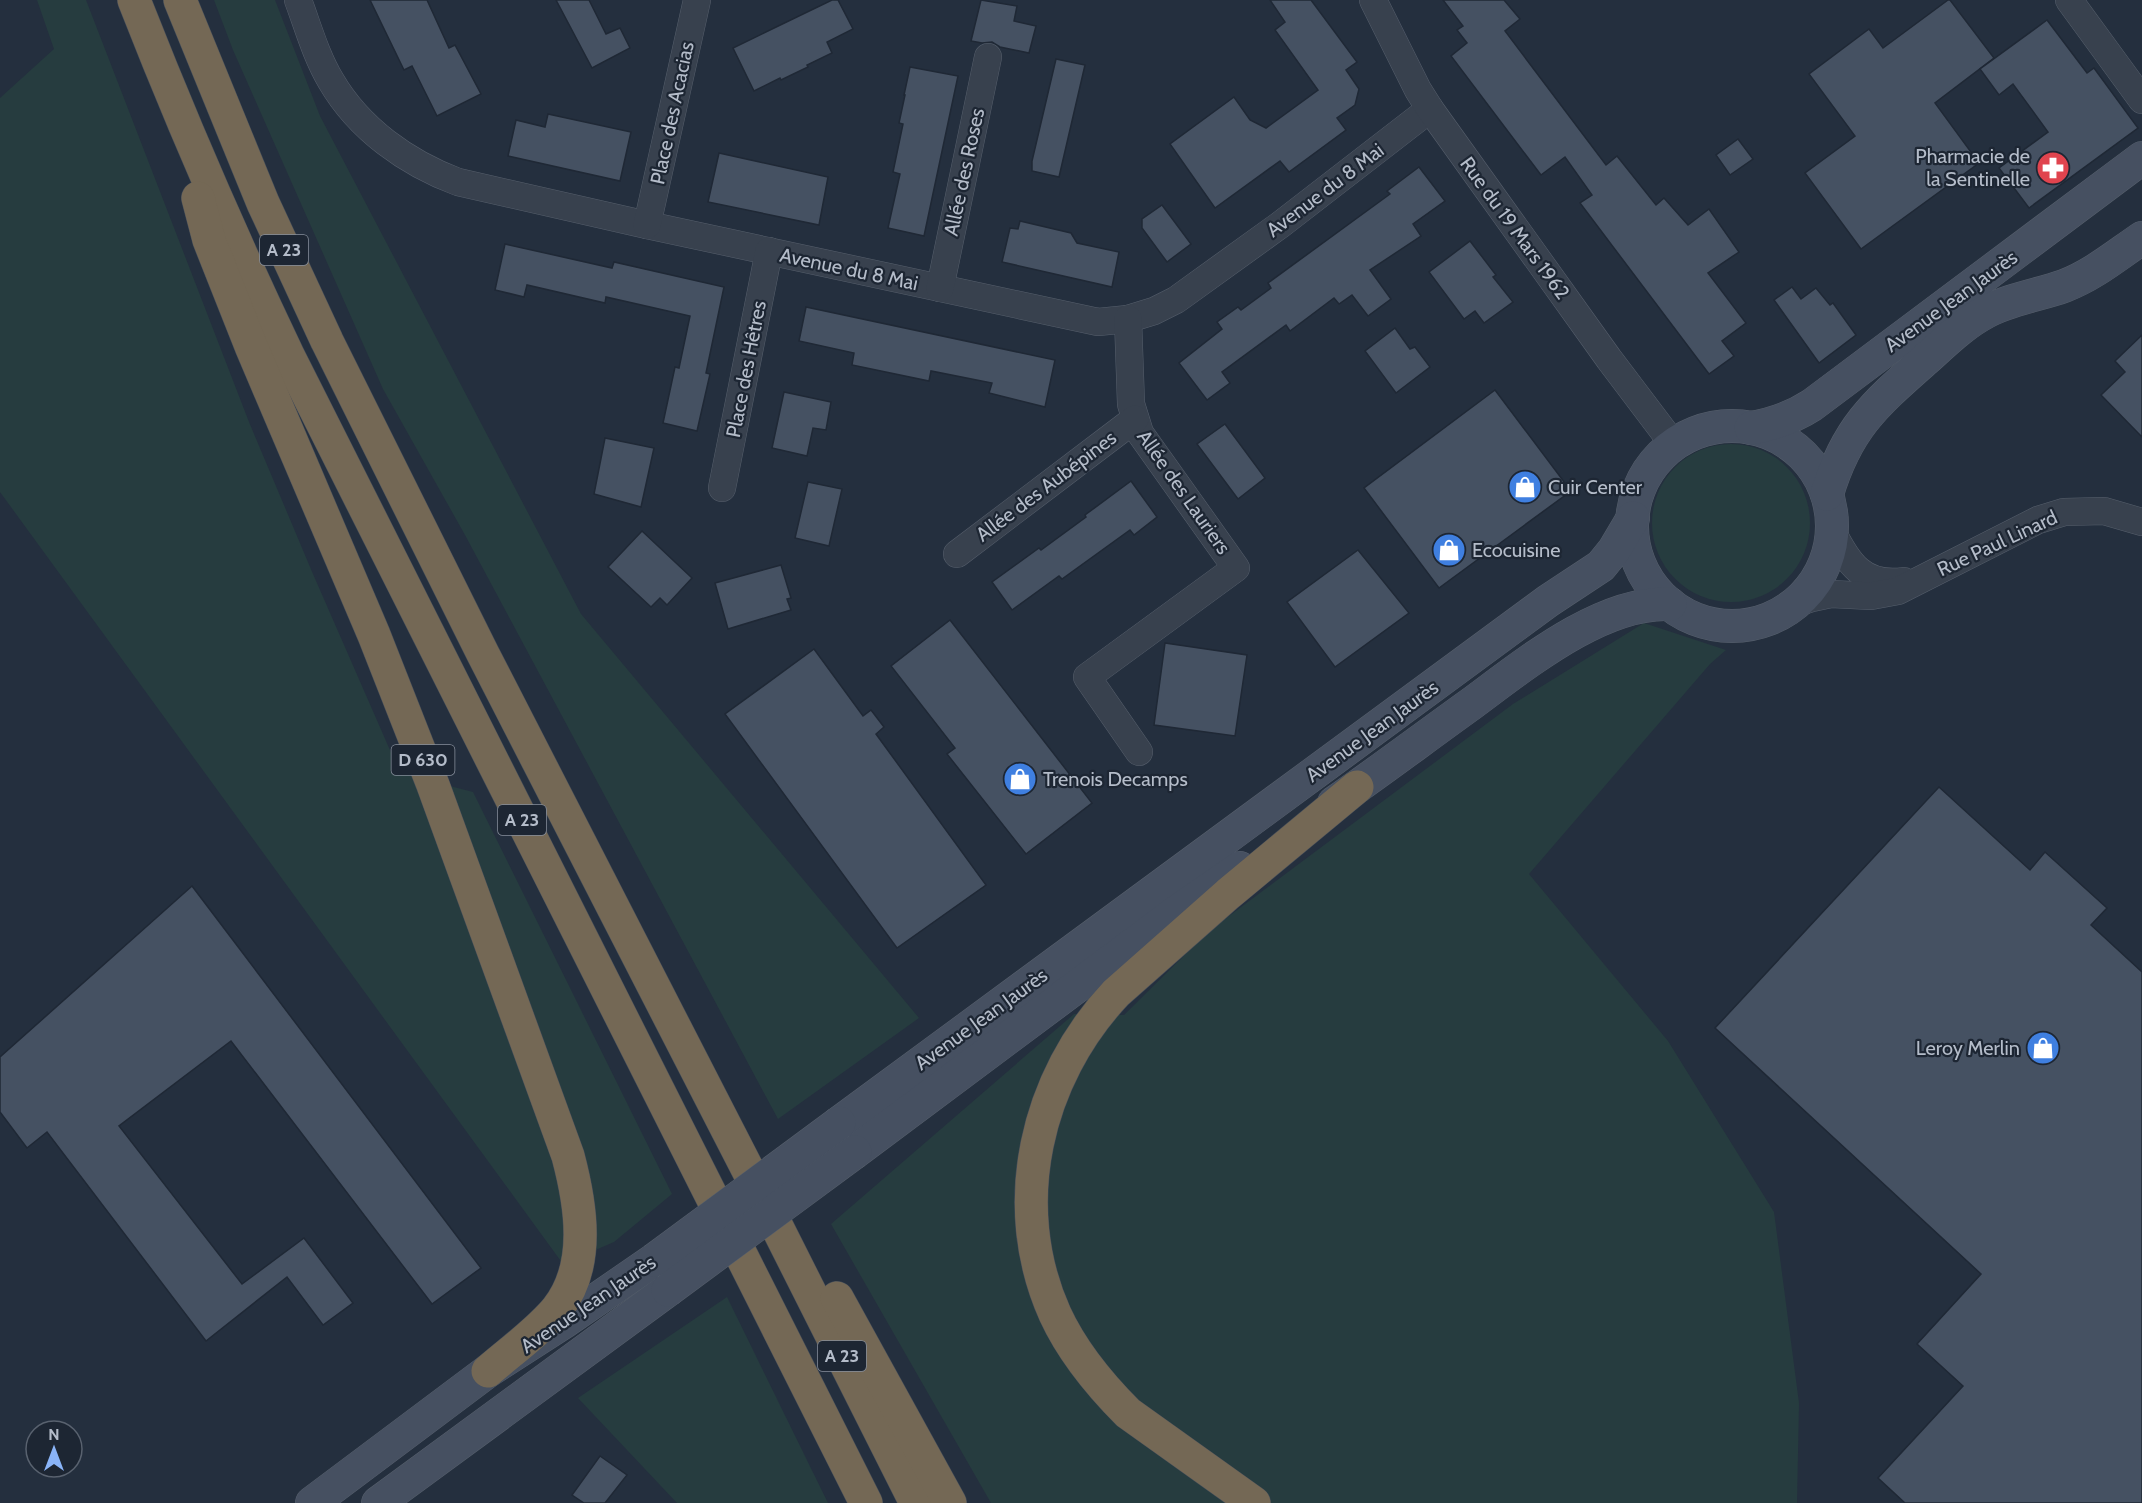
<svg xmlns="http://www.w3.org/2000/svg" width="2142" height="1503" font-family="Cabin,sans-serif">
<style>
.green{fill:#263c3f}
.building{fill:#455162;stroke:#1f2835;stroke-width:1.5}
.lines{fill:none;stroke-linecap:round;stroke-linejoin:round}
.street-casing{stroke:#565f6c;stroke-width:28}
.secondary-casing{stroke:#565f6c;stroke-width:34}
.highway-casing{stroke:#434c59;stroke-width:34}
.street{stroke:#38414e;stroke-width:27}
.secondary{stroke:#465061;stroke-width:33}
.highway{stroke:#746855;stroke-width:33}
.secondary-bridge-casing{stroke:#565f6c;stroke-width:34;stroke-linecap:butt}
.secondary-bridge{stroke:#465061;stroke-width:33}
.labels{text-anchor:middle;stroke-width:4.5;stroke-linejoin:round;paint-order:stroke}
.shield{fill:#1d2633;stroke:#878f9c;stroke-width:1.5}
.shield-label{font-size:18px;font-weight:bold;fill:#b4bcc9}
.street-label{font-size:20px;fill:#b4bcc9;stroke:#1d2633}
.poi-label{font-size:20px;fill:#b4bcc9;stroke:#1d2633;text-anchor:start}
</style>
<rect width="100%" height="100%" fill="#242f3e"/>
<g class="green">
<polygon points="37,0 86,0 249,422 313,574 400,773 473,792 672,1194 614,1242 563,1264 0,492 0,98 54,49"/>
<polygon points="214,0 275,0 320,116 581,614 919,1018 778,1119 465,535 383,389 233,50"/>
<circle cx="1731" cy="523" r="79"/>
<polygon points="1644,623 1726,650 1710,664 1529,874 1668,1041 1774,1212 1799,1403 1797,1503 991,1503 831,1224 1074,1014 1124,1015 1209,931 1513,704"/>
<polygon points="727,1297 828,1503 677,1503 578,1398"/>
</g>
<g class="building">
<polygon points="370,0 427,0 449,48 455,45 481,94 437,116 412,66 404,70"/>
<polygon points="556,0 589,0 606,34 620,28 630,48 592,68"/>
<polygon points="832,0 838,0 853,29 827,42 832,53 807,65 808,67 781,80 780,78 754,91 733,48"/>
<polygon points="981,0 1017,6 1014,21 1036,26 1029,53 1000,47 992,42 982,43 971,41"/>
<polygon points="1270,0 1311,0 1357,62 1346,70 1359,89 1355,105 1337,118 1346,130 1289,172 1280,161 1215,208 1170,144 1234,97 1250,120 1266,128 1318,90 1275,30 1285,22"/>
<polygon points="1443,0 1504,0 1520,19 1505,31 1606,165 1617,156 1656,205 1664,198 1688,225 1709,209 1739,252 1708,273 1746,323 1722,341 1734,356 1709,374 1580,203 1592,195 1565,157 1541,175 1451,56 1467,43 1457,30 1463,26"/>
<polygon points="1948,0 1950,0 1994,58 1935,103 1979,163 1861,249 1805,173 1855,136 1809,74 1869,29 1883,48"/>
<polygon points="2047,20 2087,73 2094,68 2138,128 2029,208 1999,168 2048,132 2013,84 1999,95 1980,69"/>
<polygon points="1056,59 1085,65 1059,177 1032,171 1032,161"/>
<polygon points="910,67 958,76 924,236 888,228 900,174 893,172 903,124 899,123 905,95 904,95"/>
<polygon points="548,114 631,132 620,181 508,156 516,120 545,127"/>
<polygon points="1738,139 1753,159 1730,175 1716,155"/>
<polygon points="719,153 828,177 819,225 708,202"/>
<polygon points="1419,167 1445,201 1413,224 1421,236 1370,270 1391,299 1368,316 1352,295 1339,304 1334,298 1290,331 1286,325 1222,372 1230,383 1207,400 1179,363 1222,329 1217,322 1238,307 1241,310 1271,288 1268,283 1390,194 1387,191"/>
<polygon points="1162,205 1191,244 1167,262 1142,228 1142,219"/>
<polygon points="1020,221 1071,233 1077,243 1119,252 1112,287 1002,262 1010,228 1018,229"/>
<polygon points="1470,241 1496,275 1493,277 1513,302 1484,323 1475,311 1464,319 1429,272"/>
<polygon points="505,244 612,268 614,262 724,287 706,373 710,374 697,431 663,423 675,367 679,368 690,316 606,297 605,303 527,285 524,297 495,290"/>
<polygon points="1792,287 1801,299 1816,288 1830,305 1833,303 1856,335 1819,363 1774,300"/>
<polygon points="806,307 1055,360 1045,407 989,393 992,383 931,371 929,381 852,365 854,353 799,341"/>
<polygon points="1395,328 1410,349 1415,347 1430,367 1396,393 1365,351"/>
<polygon points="2142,335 2142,437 2101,395 2125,372 2115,361"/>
<polygon points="1495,390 1571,491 1439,588 1364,488"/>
<polygon points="784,392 831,402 826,430 813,428 807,456 772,448"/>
<polygon points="1225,424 1265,478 1238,499 1197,444"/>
<polygon points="605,438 654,448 641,507 594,494"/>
<polygon points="1131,481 1157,517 1134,535 1130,530 1062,579 1059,576 1012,610 992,582 1039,548 1041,550 1086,517 1085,515"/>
<polygon points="808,482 842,489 829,546 795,538"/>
<polygon points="642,531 692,578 667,605 660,598 651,607 608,567"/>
<polygon points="1358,550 1409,613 1335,667 1287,602"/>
<polygon points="781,565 791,598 787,599 791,610 728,629 715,583"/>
<polygon points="950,620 1092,803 1026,854 947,754 955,748 891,666"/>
<polygon points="1165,643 1247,655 1235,736 1154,725"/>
<polygon points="814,649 863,716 871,710 884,727 876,734 986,885 897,948 725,714"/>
<polygon points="1939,787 2030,870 2045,852 2107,908 2091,925 2142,972 2142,1503 1905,1503 1878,1478 1963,1386 1917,1344 1981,1274 1715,1028"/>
<polygon points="192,886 481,1268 432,1304 231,1041 119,1126 242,1284 304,1238 353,1303 323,1325 287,1277 206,1341 47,1132 27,1148 0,1112 0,1057"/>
<polygon points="600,1456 627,1475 605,1503 584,1503 572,1495"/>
</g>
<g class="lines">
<g class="street-casing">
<g id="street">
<path d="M298 0C308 27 316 56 331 81 359 129 407 163 458 182L647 225 1098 322 1128 319 1154 311 1176 300 1280 225 1430 109"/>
<polyline points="1373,0 1418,90 1430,109 1609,359 1674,445"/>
<polyline points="2069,0 2142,100"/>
<polyline points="647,225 697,0"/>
<polyline points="940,288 988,57"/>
<polyline points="1128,319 1131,404 1140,433 1236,568 1087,677 1139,752"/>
<polyline points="722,488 769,251"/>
<path d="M1832 531C1848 563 1863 587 1904 581"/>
<polyline points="957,554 1135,419"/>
<polyline points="1794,604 1812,598 1831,594 1871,596 1898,591 2038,520 2064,512 2104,511 2142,522"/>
</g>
</g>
<g class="secondary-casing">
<g id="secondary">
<circle cx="1732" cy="526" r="100"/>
<path d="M1751 428C1774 424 1792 418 1812 405L2142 158"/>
<path d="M1827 494C1847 428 1874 405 1925 360 1944 343 1963 324 1986 312 2010 299 2039 295 2064 286 2093 275 2117 255 2142 238"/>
<path d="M1334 803C1380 771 1425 737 1471 704 1524 665 1601 601 1670 604"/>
<polyline points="839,1123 1548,601 1601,566 1614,550 1633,518"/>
<polyline points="855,1152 1182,908 1240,868"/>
<polyline points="312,1503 488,1371 564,1322 654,1260"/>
<polyline points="378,1503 668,1290"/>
</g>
</g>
<g class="highway-casing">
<g id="highway">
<path d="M134 0C181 120 232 238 288 355L866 1503"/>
<polyline points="180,0 263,203 327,341 483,654 768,1209 916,1503"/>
<path d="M198 198 209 240 251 346 374 635 433 785 568 1156C581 1205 591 1266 557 1309 538 1332 511 1351 488 1371"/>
<polyline points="837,1298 950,1503"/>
<path d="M1254 1503 1128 1413C1099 1384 1072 1351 1055 1314 1006 1205 1036 1078 1116 993L1228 894 1357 787"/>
</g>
</g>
<use href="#street" class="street"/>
<use href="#secondary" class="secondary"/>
<use href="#highway" class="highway"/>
<g class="secondary-bridge-casing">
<g id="secondary-bridge">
<polyline points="654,1260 839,1123"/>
<polyline points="668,1290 855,1152"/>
</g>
</g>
<use href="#secondary-bridge" class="secondary-bridge"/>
</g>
<defs>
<g id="pharmacy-disc" transform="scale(1.725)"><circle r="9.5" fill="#e0444e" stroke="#1d2633"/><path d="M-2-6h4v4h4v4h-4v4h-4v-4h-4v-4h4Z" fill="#fff"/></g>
<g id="shop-disc" transform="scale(1.725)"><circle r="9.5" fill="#3f7fe0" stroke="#1d2633"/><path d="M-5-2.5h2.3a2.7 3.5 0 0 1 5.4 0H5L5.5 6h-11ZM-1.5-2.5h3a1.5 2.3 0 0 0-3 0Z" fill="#fff"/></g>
</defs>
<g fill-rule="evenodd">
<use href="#pharmacy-disc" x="2053" y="168"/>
<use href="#shop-disc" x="1525" y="487"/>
<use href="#shop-disc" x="1449" y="550"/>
<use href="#shop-disc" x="1020" y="779"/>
<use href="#shop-disc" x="2043" y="1048"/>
</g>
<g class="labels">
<g class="shield">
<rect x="260" y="235" width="48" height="30" rx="4.5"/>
<rect x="391.5" y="745" width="63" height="30" rx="4.5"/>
<rect x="498" y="805" width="48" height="30" rx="4.5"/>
<rect x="818" y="1341" width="48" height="30" rx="4.5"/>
</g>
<g class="shield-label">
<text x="284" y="256">A 23</text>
<text x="423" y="766">D 630</text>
<text x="522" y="826">A 23</text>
<text x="842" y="1362">A 23</text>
</g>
<g class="street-label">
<text transform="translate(672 113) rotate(-78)" y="7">Place des Acacias</text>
<text transform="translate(964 172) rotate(-78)" y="7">Allée des Roses</text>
<text transform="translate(1325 190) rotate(-37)" y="7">Avenue du 8 Mai</text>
<text transform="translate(1515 228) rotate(54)" y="7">Rue du 19 Mars 1962</text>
<text transform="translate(849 269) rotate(12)" y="7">Avenue du 8 Mai</text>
<text transform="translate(1951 301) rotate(-36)" y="7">Avenue Jean Jaurès</text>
<text transform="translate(746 369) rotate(-79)" y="7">Place des Hêtres</text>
<text transform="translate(1046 486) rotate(-37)" y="7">Allée des Aubépines</text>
<text transform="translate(1184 492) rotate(55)" y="7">Allée des Lauriers</text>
<text transform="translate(1997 543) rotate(-25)" y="7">Rue Paul Linard</text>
<text transform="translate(1372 731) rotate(-36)" y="7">Avenue Jean Jaurès</text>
<text transform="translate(981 1019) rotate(-36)" y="7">Avenue Jean Jaurès</text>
<text transform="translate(588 1304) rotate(-34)" y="7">Avenue Jean Jaurès</text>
</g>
<g class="poi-label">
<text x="2030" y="163" text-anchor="end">Pharmacie de<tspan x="2030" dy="23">la Sentinelle</tspan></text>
<text x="1548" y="494">Cuir Center</text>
<text x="1472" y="557">Ecocuisine</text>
<text x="1043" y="786">Trenois Decamps</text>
<text x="2020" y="1055" text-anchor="end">Leroy Merlin</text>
</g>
</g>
<g transform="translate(54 1449)"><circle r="28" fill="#1d2633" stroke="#59626f" stroke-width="1.5"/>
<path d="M0-4.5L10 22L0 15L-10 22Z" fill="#8ab4f8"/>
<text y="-9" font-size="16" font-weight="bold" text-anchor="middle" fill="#b4bcc9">N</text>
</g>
</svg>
